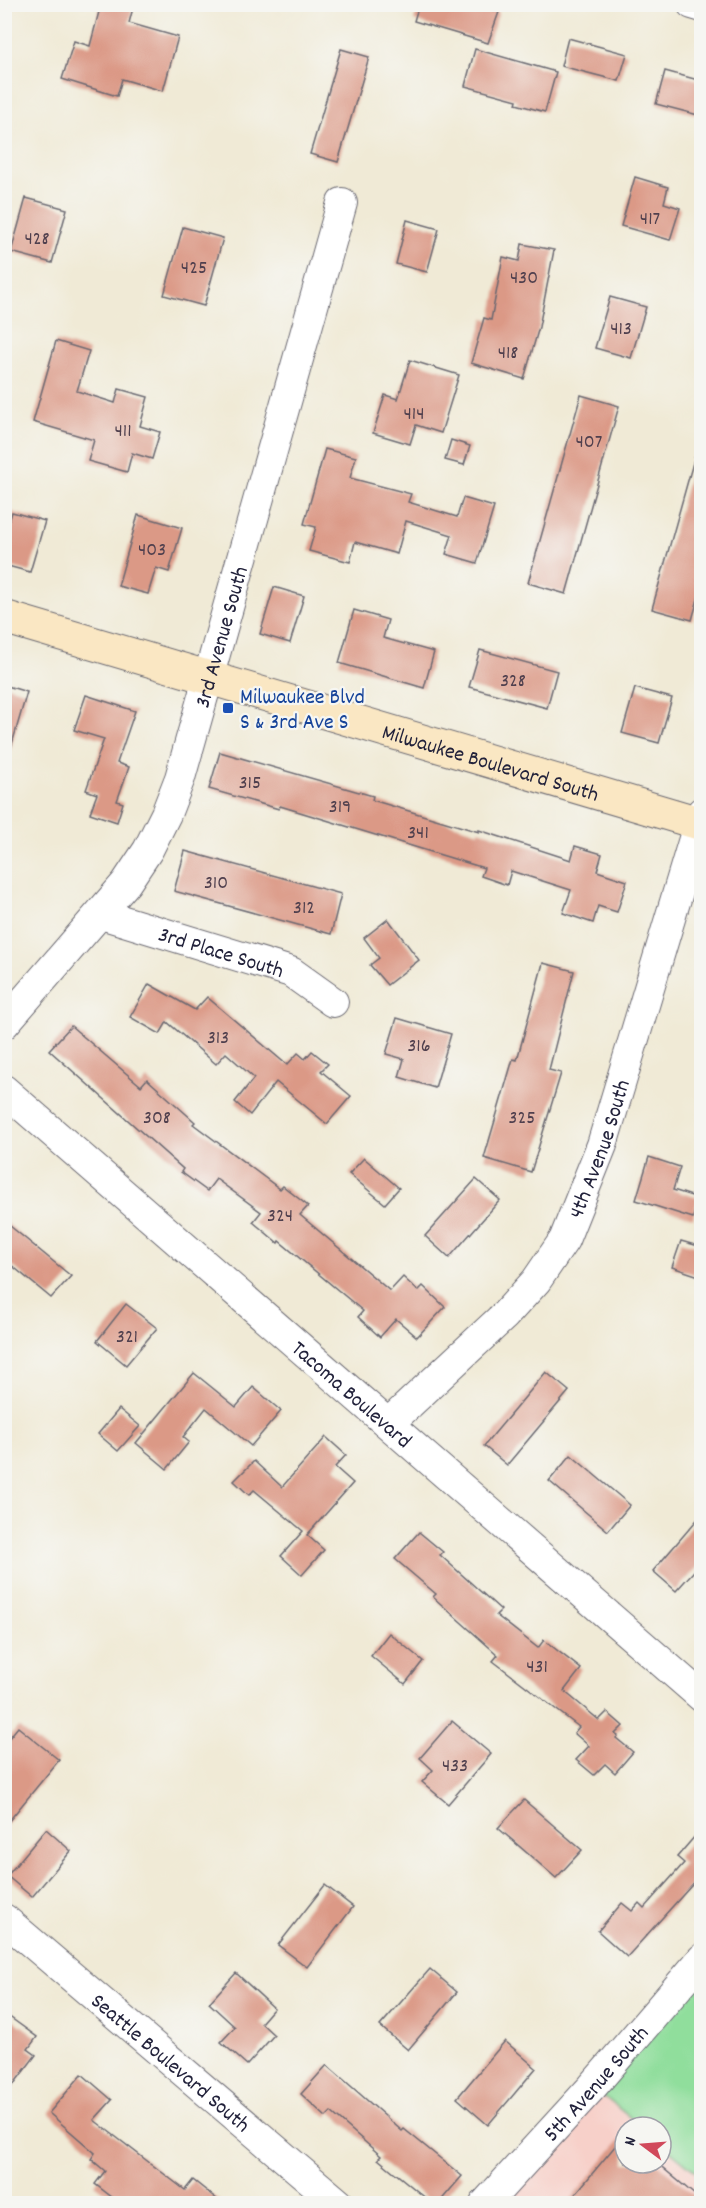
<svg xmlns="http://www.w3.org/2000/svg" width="706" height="2208" font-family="Dekko,sans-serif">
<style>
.built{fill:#f7d0c9}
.grass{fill:#90de9c;stroke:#59806c;stroke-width:1.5}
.building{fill:#db9986}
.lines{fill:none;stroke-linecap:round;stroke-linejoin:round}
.street-casing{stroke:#6a6871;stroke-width:32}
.secondary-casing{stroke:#6a6871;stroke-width:35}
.street{stroke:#fff;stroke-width:30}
.secondary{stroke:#fae7c3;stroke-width:33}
.transit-dot{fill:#1a4fb4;stroke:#f6f6f2;stroke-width:2}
.labels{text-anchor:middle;stroke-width:4.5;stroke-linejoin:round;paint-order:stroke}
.number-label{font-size:20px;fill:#50404e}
.street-label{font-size:22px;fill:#22223b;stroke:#f6f6f2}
.transit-label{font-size:22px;fill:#164399;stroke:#f6f6f2;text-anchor:start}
</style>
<rect width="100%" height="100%" fill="#f6f6f2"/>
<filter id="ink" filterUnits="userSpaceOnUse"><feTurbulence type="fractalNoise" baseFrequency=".0167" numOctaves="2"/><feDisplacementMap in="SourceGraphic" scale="12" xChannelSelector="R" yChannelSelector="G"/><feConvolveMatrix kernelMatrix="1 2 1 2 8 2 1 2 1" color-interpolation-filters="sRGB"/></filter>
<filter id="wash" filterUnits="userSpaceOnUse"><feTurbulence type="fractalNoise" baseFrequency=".008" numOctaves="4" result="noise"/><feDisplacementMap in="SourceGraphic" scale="24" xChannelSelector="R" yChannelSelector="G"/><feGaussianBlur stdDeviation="1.35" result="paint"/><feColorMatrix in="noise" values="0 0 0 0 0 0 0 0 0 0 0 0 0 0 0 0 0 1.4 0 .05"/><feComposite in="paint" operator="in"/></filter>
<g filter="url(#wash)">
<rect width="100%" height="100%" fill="#f0ead6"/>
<polygon class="built" points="592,2087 642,2127 625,2127 625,2163 661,2163 661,2143 701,2176 701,2203 485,2204"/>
<polygon class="grass" points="701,1959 701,2176 661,2143 661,2127 642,2127 592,2087"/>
<g id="blocks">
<g class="building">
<polygon points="101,4 134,4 129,23 178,37 163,91 122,79 117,96 62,79 74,41 90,46"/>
<polygon points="419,4 475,4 499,12 488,43 414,21"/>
<polygon points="568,38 627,54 619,81 561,66"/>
<polygon points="341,49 369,57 338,162 310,154"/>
<polygon points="475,49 556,72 545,112 516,104 517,100 465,86"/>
<polygon points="665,71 702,81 702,116 656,104"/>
<polygon points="635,177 668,187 664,203 680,208 670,240 621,226"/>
<polygon points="26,198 67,209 52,263 11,252"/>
<polygon points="407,220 439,229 427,272 396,264"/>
<polygon points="183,227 223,238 204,306 164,295"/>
<polygon points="522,244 554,250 539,327 524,379 471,363 484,318 491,320 503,257 519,261"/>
<polygon points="610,297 646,307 631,358 595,348"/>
<polygon points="56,341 89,351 77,391 115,403 119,389 148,397 140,426 160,432 152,459 132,453 127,472 88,461 94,440 33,422"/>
<polygon points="410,360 459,375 441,433 416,425 410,444 373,433 385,395 398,399"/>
<polygon points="581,395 619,406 566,594 528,583"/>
<polygon points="451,440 470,446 464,465 445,460"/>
<polygon points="325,449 356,457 350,478 411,494 408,502 457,517 463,498 494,507 477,563 446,554 452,535 406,521 397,554 355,542 350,562 309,551 316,527 304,524"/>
<polygon points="696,452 702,452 702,585 692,620 652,609"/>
<polygon points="12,512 45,521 30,572 4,565 4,538"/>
<polygon points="138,515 182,528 169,572 156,568 148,594 118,586"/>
<polygon points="274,587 304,596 290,643 260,634"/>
<polygon points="354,610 388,620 383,638 434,652 424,688 339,663"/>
<polygon points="480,650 557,671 547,708 469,687"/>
<polygon points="4,685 27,692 10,751 4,750"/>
<polygon points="635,688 672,698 659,743 622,733"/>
<polygon points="86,695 135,711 117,763 129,767 117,801 123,803 117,822 90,813 97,794 86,790 104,739 74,730"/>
<polygon points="220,752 373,796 372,800 479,832 479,830 571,860 575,846 602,854 597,871 627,881 617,912 598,906 593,923 563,913 571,890 511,871 507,885 481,876 484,868 280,806 279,809 209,789"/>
<polygon points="185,851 341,894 331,934 174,891"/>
<polygon points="388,919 419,960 387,985 370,965 379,958 364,938"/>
<polygon points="543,963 574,971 549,1070 561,1073 531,1172 484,1158 513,1059 517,1060"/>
<polygon points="149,984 195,1010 207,997 287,1065 298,1053 305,1059 312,1051 328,1064 321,1071 351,1096 327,1124 276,1082 250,1115 235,1102 254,1078 226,1053 216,1064 167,1022 160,1034 130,1017"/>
<polygon points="397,1018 451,1034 435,1088 399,1077 404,1059 386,1054"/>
<polygon points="71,1026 141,1086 147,1079 195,1122 193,1124 280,1189 283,1186 308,1206 300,1215 390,1291 403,1277 418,1291 423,1286 445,1307 417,1337 396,1319 380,1337 358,1317 363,1311 279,1241 278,1243 253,1222 261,1212 216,1179 207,1191 181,1172 183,1169 49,1050"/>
<polygon points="649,1157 680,1167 673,1190 698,1198 693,1218 636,1200"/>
<polygon points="364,1158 399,1188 385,1204 349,1174"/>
<polygon points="476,1179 500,1200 449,1258 425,1236"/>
<polygon points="4,1221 71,1276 51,1298 4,1259"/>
<polygon points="681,1241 702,1247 702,1277 672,1267"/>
<polygon points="126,1304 157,1328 126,1365 97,1341"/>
<polygon points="546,1372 569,1391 507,1465 484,1446"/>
<polygon points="194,1373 236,1407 253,1387 281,1411 251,1446 206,1408 183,1437 189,1442 167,1469 136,1443"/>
<polygon points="119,1409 140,1426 118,1451 98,1434"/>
<polygon points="326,1437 346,1455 335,1467 353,1483 307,1535 324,1550 302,1575 281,1556 303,1531 254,1490 249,1495 234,1481 254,1461 282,1487"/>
<polygon points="571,1455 630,1505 608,1531 549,1481"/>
<polygon points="702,1514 702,1562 676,1591 653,1571"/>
<polygon points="419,1532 443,1552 440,1555 501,1610 496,1615 538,1648 544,1640 581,1669 564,1691 599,1720 607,1712 623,1726 615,1734 618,1736 616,1738 633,1752 615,1773 605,1764 594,1775 576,1760 589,1746 574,1733 579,1727 493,1661 498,1655 433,1597 436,1594 395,1559"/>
<polygon points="389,1633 423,1661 405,1684 371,1656"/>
<polygon points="452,1721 491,1754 448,1804 422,1782 433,1770 420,1758"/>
<polygon points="18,1727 59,1760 4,1827 4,1744"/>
<polygon points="524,1800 582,1850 556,1878 498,1828"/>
<polygon points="702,1828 702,1877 700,1876 627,1957 598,1931 622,1903 632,1911 639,1903 644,1908 684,1863 677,1857"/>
<polygon points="46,1829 71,1851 32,1897 7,1876"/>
<polygon points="325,1885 353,1907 307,1967 278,1945"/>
<polygon points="430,1969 457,1992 408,2050 380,2026"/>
<polygon points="236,1973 274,2008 261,2023 274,2035 247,2065 221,2042 235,2027 209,2003"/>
<polygon points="4,2013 37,2037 28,2049 36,2055 4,2097"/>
<polygon points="505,2041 536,2068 488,2125 457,2098"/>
<polygon points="327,2065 402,2131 404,2129 462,2176 438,2204 433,2204 378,2159 381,2156 331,2112 326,2117 301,2094"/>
<polygon points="82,2074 112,2100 94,2120 185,2190 193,2180 223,2204 121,2204 95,2184 105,2171 91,2159 95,2153 49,2113"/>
<polygon points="625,2134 625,2163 657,2163 702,2201 702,2204 567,2204"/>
</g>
</g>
</g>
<g filter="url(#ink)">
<use href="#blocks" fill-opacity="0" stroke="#6a6871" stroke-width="1.5"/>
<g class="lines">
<g class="street-casing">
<g id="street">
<polyline points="692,4 702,7"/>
<path id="s1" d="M101 914 291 972 333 1002"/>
<path id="s2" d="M4 1024 126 883 148 850 166 814 180 778 342 203"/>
<path id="s3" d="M4 1090 702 1697"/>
<path id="s4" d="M389 1423 505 1315 536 1281 564 1240 602 1145 702 812"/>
<path id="s5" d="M4 1919 339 2204"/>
<path id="s6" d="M485 2204 592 2087 702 1959"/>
</g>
</g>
<g class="secondary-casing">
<g id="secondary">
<path id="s7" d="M4 617 702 824"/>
</g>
</g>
<use href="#street" class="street"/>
<use href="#secondary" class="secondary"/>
</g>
</g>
<rect class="transit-dot" x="222" y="702" width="12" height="12" rx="3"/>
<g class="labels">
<g class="number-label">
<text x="650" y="224">417</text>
<text x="37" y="244">428</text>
<text x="194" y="273">425</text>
<text x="524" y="283">430</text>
<text x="621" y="334">413</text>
<text x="508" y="358">418</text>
<text x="414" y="419">414</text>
<text x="123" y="436">411</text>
<text x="589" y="447">407</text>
<text x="152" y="555">403</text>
<text x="513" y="686">328</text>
<text x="250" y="788">315</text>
<text x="340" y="812">319</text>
<text x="418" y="838">341</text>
<text x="216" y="888">310</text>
<text x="304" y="913">312</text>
<text x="218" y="1043">313</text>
<text x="419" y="1051">316</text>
<text x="157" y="1123">308</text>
<text x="522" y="1123">325</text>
<text x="280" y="1221">324</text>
<text x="127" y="1342">321</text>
<text x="537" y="1672">431</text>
<text x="455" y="1771">433</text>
</g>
<g class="street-label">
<text dy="8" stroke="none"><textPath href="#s2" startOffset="452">3rd Avenue South</textPath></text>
<text dy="8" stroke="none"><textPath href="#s7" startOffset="508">Milwaukee Boulevard South</textPath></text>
<text dy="8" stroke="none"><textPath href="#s1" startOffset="126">3rd Place South</textPath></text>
<text dy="8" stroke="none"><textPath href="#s4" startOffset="352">4th Avenue South</textPath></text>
<text dy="8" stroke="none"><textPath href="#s3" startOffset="462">Tacoma Boulevard</textPath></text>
<text dy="8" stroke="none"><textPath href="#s5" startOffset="220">Seattle Boulevard South</textPath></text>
<text dy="8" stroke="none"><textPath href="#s6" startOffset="164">5th Avenue South</textPath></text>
</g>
<g class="transit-label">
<text x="240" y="703">Milwaukee Blvd<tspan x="240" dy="25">S &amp; 3rd Ave S</tspan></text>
</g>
</g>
<rect width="706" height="2208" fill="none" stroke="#f6f6f2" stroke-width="24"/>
<g transform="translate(643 2145) rotate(286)"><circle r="28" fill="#f6f6f2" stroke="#a1a1a9" stroke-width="1.5"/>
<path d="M0-4.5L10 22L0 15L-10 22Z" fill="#d1495b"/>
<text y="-9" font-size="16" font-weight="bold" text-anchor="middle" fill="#22223b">N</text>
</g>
</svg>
